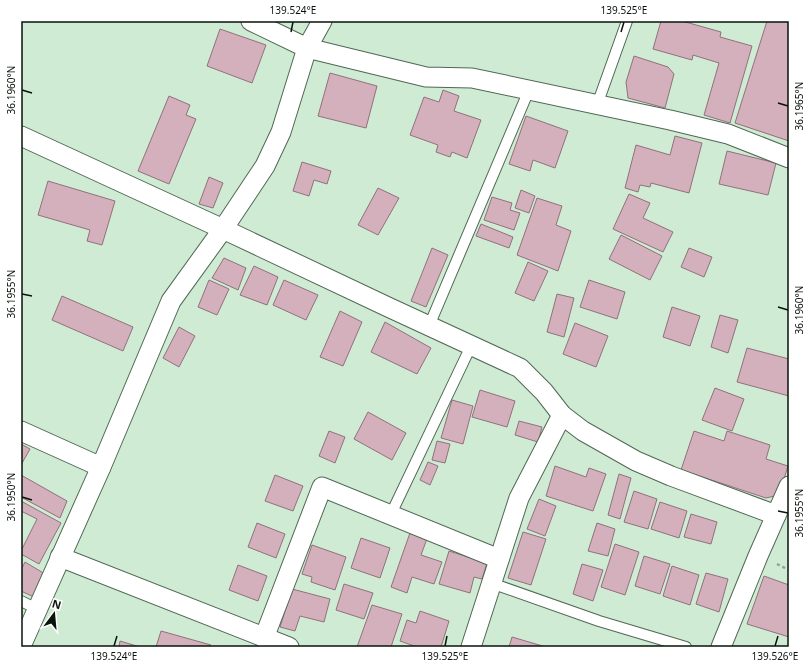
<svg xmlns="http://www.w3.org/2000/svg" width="810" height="668" font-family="'Noto Sans',sans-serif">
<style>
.building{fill:#d3b0bc;stroke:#90717c}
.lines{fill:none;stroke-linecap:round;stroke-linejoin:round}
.service-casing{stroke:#506854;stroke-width:12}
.minor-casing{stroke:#506854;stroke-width:21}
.path{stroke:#8fa593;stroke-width:2.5;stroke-dasharray:3 3;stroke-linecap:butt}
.service{stroke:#fff;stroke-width:10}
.minor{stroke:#fff;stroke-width:19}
.ticks{fill:none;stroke:#09130b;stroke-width:1.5}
.neatline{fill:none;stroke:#09130b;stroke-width:1.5}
.ticks-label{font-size:10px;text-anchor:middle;fill:#09130b}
</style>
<rect width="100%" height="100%" fill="#cfebd4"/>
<g class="building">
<polygon points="661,21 682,21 721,32 720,37 752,46 730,123 704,115 719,63 693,55 692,60 653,49"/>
<polygon points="767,21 789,21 789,141 735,123"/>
<polygon points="220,29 266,45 252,83 207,66"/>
<polygon points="634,56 668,67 674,74 665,108 628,98 626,82"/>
<polygon points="330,73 377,86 366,128 318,116"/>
<polygon points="443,90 459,96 454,111 481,120 467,158 452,152 450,157 436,152 438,145 410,135 424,97 439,102"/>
<polygon points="169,96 190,105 186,115 196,119 169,184 138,171"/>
<polygon points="526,116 568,131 555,168 533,160 530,171 509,164"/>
<polygon points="675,136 702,143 689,193 651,183 650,187 640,185 638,192 625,188 636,145 670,155"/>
<polygon points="727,151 776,163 768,195 719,184"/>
<polygon points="302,162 331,171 327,184 314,180 309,196 293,191"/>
<polygon points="209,177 223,183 213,208 199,204"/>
<polygon points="48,181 115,201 102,245 87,241 90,230 38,215"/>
<polygon points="378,188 399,198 378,235 358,225"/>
<polygon points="521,190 535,196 529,213 515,208"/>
<polygon points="629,194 650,203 643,218 673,232 663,252 613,229"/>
<polygon points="492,197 512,203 510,210 520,213 514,230 484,220"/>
<polygon points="537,198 562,206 556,225 571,231 558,271 517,255"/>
<polygon points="481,224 513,237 509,248 476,236"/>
<polygon points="621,235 662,256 650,280 609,259"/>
<polygon points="432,248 448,255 426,307 411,301"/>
<polygon points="689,248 712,257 704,277 681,267"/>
<polygon points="224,258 246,268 238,290 212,278"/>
<polygon points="528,262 548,271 534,301 515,293"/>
<polygon points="254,266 278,277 267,305 240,295"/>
<polygon points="209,280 229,289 217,315 198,307"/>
<polygon points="284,280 318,295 306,320 273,305"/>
<polygon points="589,280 625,292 617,319 580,307"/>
<polygon points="557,294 574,298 564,337 547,332"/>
<polygon points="62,296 133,327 123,351 52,320"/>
<polygon points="672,307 700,316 690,346 663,337"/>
<polygon points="340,311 362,322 343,366 320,357"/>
<polygon points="720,315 738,320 728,353 711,347"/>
<polygon points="385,322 431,348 417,374 371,352"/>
<polygon points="575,323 608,336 596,367 563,354"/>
<polygon points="179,327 195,336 179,367 163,358"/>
<polygon points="747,348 789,359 789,396 737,382"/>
<polygon points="715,388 744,399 732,431 702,420"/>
<polygon points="480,390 515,401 507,427 472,417"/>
<polygon points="452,400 473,406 463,444 441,438"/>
<polygon points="368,412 406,433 392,460 354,439"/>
<polygon points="519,421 542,427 538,442 515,435"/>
<polygon points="329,431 345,437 335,463 319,456"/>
<polygon points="694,431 724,441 727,431 770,445 766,459 788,466 779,495 766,498 681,470"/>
<polygon points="437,441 450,444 445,463 432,460"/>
<polygon points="21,444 30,449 21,465"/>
<polygon points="428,462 438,466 430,485 420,480"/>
<polygon points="555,466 586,477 589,468 606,474 593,511 546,496"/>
<polygon points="619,474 631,478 620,519 608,515"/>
<polygon points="21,475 67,501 60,518 21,497"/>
<polygon points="275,475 303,486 293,511 265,501"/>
<polygon points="634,491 657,499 648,529 624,522"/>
<polygon points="539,499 556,506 545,536 527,529"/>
<polygon points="21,501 61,523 39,564 21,554 21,551 37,519 21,511"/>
<polygon points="660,502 687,511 679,538 651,529"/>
<polygon points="691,514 717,522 711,544 684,537"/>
<polygon points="257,523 285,534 276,558 248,547"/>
<polygon points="597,523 615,529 608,556 588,551"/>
<polygon points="411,530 428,536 421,555 442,562 434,584 412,577 407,593 391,587"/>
<polygon points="523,532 546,539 531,585 508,578"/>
<polygon points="361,538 390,548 380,578 351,568"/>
<polygon points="615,544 639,552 625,595 601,587"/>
<polygon points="312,545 346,557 335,590 311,582 312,577 302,574"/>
<polygon points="449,551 487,563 482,579 474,577 470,593 439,584"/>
<polygon points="644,556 670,564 660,594 635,586"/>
<polygon points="25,562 45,574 34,597 21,591 21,570"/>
<polygon points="582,564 603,570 593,601 573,594"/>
<polygon points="238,565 267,576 258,601 229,590"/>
<polygon points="672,566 699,575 690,605 663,596"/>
<polygon points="706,573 728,579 719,612 696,604"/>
<polygon points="764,576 789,585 789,637 747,624"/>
<polygon points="344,584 373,593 364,619 336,610"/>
<polygon points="292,589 330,599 324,622 300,616 295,631 280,627"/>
<polygon points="372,605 402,614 391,647 357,647"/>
<polygon points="420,611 449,621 441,647 417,647 400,641 407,620 416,623"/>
<polygon points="161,631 211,645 210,647 156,647"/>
<polygon points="512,637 546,647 509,647"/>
<polygon points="120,641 140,647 119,647"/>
</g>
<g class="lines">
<g class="service-casing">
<g id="service">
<polyline points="597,105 627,21"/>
<polyline points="429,326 529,90"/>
<polyline points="391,514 471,346"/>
<polyline points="491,583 599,621 686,647"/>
<polyline points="21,601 37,609"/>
</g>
</g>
<g class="minor-casing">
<g id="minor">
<polyline points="251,21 307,48 426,77 472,78 670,120 728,134 789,158"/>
<polyline points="21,136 223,229 388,307 520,368 544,392 562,415 583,431 636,461 671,476 776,515"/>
<polyline points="21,431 101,467"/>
<polyline points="60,557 289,647"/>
<polyline points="264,638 322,487 499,559"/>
<polyline points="21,646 101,467 171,301 223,229 265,166 281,132 307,48 322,21"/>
<polyline points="471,647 519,498 562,415"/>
<polyline points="721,647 758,556 789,486"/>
</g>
</g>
<polyline class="path" points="777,564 789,570"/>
<use href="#service" class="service"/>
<use href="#minor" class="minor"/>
</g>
<path class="ticks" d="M291 32 293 22M621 32 624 22M22 90 32 93M778 103 788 106M22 294 32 296M778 307 788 310M22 497 32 500M778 511 788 513M114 646 117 636M445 646 447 636M775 646 778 636"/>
<rect width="810" height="668" fill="none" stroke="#ffffff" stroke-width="44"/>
<g transform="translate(54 614) rotate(16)" stroke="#ffffff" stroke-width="3" paint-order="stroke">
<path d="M0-3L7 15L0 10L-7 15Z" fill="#09130b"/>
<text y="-6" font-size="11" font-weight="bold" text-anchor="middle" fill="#09130b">N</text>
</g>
<rect x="22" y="22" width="766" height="624" class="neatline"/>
<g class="ticks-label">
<text x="293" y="14">139.524°E</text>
<text x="624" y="14">139.525°E</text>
<text transform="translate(11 90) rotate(-90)" y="4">36.1960°N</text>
<text transform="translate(799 106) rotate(-90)" y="4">36.1965°N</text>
<text transform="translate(11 294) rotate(-90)" y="4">36.1955°N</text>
<text transform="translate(799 310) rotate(-90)" y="4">36.1960°N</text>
<text transform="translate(11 497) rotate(-90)" y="4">36.1950°N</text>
<text transform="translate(799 513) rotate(-90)" y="4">36.1955°N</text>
<text x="114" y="660">139.524°E</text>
<text x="445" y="660">139.525°E</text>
<text x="775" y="660">139.526°E</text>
</g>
</svg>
